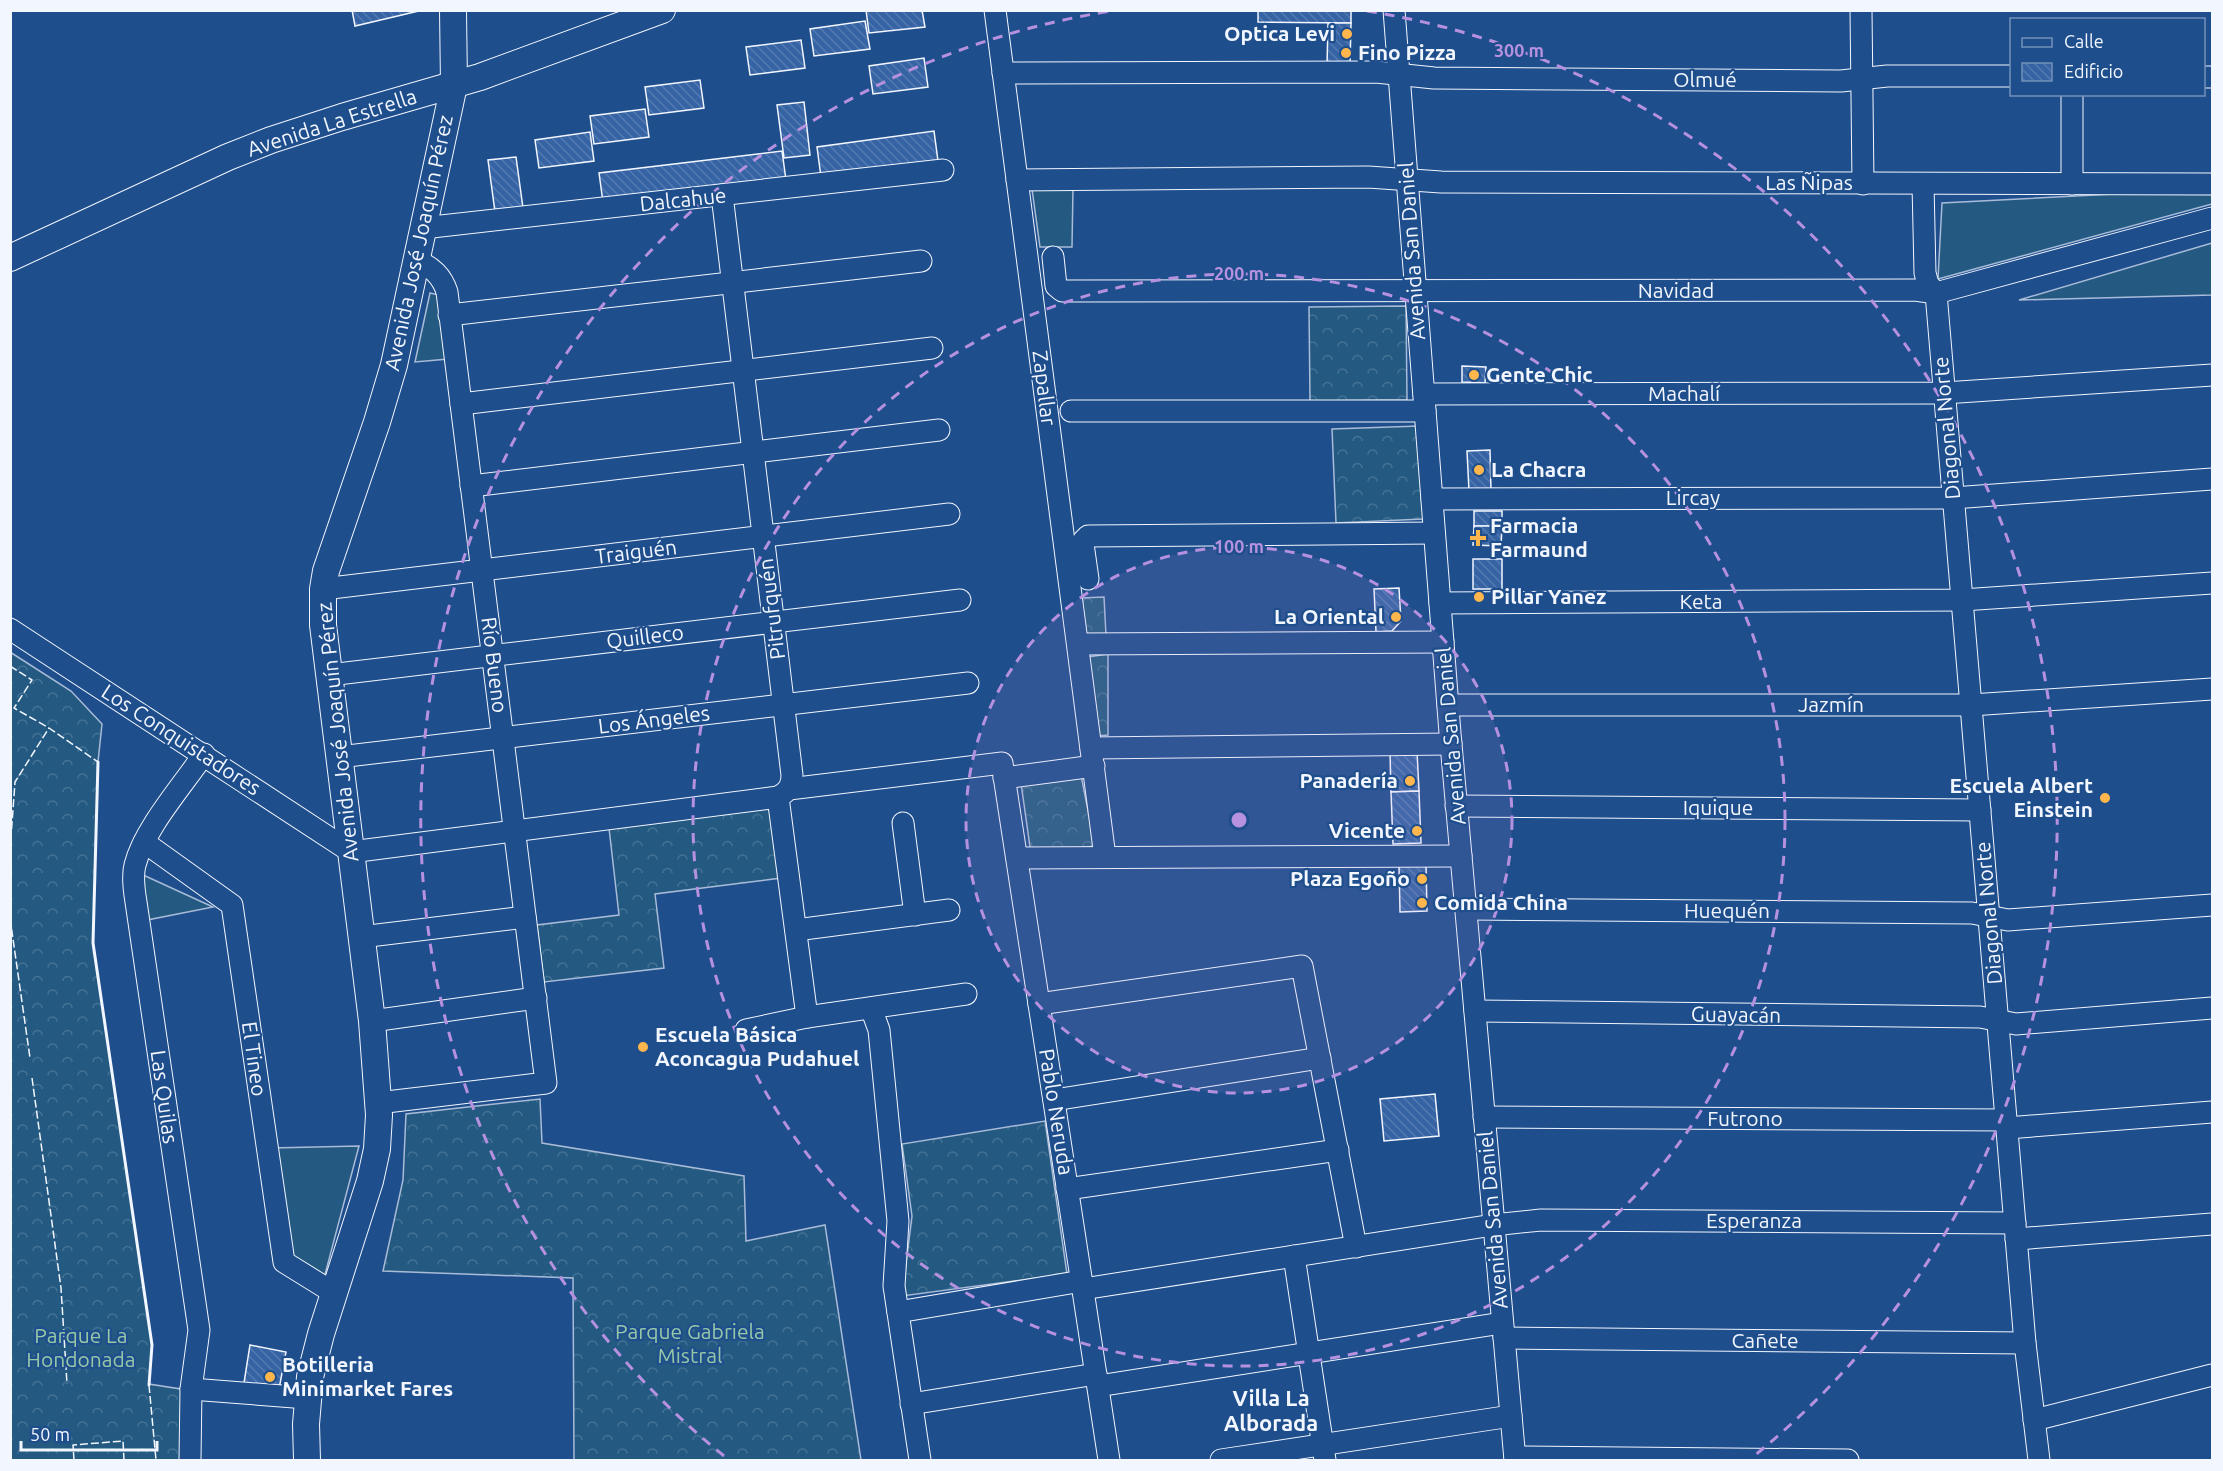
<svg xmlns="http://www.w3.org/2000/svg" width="2223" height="1471" font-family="Ubuntu,sans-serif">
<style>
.grass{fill:#245a82;stroke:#a8bbd7;stroke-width:1.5}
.forest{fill:url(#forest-crowns);stroke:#a8bbd7;stroke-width:1.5}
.building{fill:url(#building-back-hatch);stroke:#f2f6ff;stroke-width:1.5}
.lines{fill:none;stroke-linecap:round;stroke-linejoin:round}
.minor-casing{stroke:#f2f6ff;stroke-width:23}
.major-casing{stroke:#f2f6ff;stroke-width:28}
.minor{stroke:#1f4e8c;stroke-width:21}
.major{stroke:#1f4e8c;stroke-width:26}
.fence{stroke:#f2f6ff;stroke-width:1.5;stroke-dasharray:8 3;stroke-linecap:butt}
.wall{stroke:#f2f6ff;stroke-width:3}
.ring{fill:none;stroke:#b691df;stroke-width:3;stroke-dasharray:10 8}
.poi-dot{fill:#ffb74d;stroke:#1f4e8c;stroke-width:2}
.labels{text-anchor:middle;stroke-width:4.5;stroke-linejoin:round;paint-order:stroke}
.poi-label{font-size:21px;font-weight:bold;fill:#f2f6ff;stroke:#1f4e8c;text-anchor:start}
.street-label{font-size:21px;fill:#f2f6ff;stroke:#1f4e8c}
.park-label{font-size:21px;fill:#97c8a6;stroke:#1f4e8c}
.neighbourhood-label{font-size:22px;font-weight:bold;fill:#f2f6ff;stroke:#1f4e8c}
.centre{fill:#b691df;stroke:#1f4e8c;stroke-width:3}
.ring-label{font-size:18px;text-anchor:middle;font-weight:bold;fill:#b691df;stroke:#1f4e8c;stroke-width:4.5;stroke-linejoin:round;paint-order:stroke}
</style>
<defs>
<pattern id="forest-crowns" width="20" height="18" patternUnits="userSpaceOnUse" patternTransform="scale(1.5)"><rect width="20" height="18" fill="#245a82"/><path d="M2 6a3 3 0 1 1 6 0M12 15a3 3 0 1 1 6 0" fill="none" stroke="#447295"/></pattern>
<pattern id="building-back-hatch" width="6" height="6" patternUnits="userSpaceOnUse" patternTransform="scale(1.5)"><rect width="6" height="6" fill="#3563a3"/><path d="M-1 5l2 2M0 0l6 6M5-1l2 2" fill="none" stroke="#537ab1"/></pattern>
</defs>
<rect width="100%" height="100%" fill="#1f4e8c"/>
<g class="grass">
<polygon points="1073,188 1072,247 1040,247 1032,189"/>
<polygon points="2212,189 2212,204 1938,279 1942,203"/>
<polygon points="2212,243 2212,295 2019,300"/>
<polygon points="430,293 439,295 448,359 415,362"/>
<polygon points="141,874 213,907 147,920"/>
<polygon points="359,1146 323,1282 285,1258 271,1148"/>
</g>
<g class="forest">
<polygon points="1406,306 1407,400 1310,401 1309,307"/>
<polygon points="1419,426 1423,519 1336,523 1332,429"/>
<polygon points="1104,597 1106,635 1083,637 1081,598"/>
<polygon points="10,652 71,691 102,724 98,762 93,943 152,1345 149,1384 187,1390 184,1460 11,1460"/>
<polygon points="1108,654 1108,735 1096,736 1088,657"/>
<polygon points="1081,775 1095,846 1031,854 1021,783"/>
<polygon points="773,808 781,878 655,894 664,968 544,982 537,925 619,915 609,828"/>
<polygon points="540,1099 542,1143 744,1176 746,1241 825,1225 861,1460 574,1460 573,1278 383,1271 403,1180 406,1114"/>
<polygon points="1045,1121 1067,1274 902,1296 912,1216 902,1144"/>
</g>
<g class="building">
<polygon points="352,10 423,10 355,26"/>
<polygon points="866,10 922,10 925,27 869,33"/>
<polygon points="1258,10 1351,10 1351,23 1258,22"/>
<polygon points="865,21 870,49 814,56 810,29"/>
<polygon points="1328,23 1351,23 1350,66 1327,66"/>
<polygon points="801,40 805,68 750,75 746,47"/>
<polygon points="924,58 928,87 873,94 869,66"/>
<polygon points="700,80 704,108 649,115 645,87"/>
<polygon points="804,102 810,155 784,158 777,105"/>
<polygon points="645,109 649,137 594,144 590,116"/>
<polygon points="934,131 938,161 821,177 817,147"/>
<polygon points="590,132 594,161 539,168 535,140"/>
<polygon points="782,151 786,180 603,202 599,173"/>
<polygon points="516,157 523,208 495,212 488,160"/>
<polygon points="1462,366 1486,367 1485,383 1462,382"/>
<polygon points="1490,450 1491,490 1469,491 1467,451"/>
<rect x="1474" y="511" width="28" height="15"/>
<polygon points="1474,526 1502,526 1501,546 1473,545"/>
<rect x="1473" y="559" width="29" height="30"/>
<polygon points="1399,588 1401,621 1392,631 1376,632 1374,589"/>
<polygon points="1417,751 1419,791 1391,792 1390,752"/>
<polygon points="1419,791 1421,843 1393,844 1391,792"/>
<polygon points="1426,864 1427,911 1400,912 1399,865"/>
<polygon points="1435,1094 1439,1136 1384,1141 1380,1099"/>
<polygon points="250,1345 286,1352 279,1389 244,1383"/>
</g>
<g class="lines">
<g class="minor-casing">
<g id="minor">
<polyline points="995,10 1105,857"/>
<polyline points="1394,10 1450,733 1515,1460"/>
<polyline points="1861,10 1863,184"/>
<polyline points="1003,73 1376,72 1434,78 1841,81 1887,76 2012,76"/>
<polyline points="2204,77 2212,77"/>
<polyline points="1017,180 1368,177 1441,182 2212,184"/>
<polyline points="1923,184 1925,273 1928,284 1936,293 2025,1343 2039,1460"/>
<polyline points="2072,184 2072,94"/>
<polyline points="423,228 943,170"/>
<polyline points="1053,257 1056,286 1062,291 1066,291 1915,290 1936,293 2212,218"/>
<polyline points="449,315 921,261"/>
<polyline points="1424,394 1944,393 2212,375"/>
<polyline points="461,404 932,348"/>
<polyline points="1071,411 1425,411"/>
<polyline points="471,486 939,430"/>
<polyline points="1432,499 1953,498 2212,479"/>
<polyline points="1088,579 1083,544 1083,541 1088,536 1434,533"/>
<polyline points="323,589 949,514"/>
<polyline points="1440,603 1962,600 2212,583"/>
<path d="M10 629 351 852 778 797C788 792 792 786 792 775L722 195"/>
<polyline points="1078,644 1443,642"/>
<polyline points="329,675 960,600"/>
<polyline points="1448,705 1971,705 2212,689"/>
<polyline points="1091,748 1451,744"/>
<polyline points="339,757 968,683"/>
<polyline points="1004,778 1094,766"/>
<polyline points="789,789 1002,763 1109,1460"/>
<polyline points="778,797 807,1017"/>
<polyline points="1456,806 1980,810"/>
<polyline points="903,823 915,915"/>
<polyline points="144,842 232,905 284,1262 334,1293"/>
<polyline points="1017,858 1461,856"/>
<polyline points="1466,909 1972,913 2008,920 2212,905"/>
<polyline points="796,930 949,910"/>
<polyline points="361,937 525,917"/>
<polyline points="1039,1004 1302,966 1356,1247"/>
<polyline points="871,1008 879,1030 898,1221 894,1286 920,1460"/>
<polyline points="1475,1011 1980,1017 2016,1024 2212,1008"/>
<polyline points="372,1021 536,998"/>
<polyline points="746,1030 807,1017 966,994"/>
<polyline points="1054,1100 1320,1058"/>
<path d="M378 1103 546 1083 447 292C442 276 432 267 416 260"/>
<polyline points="1484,1117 2006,1120"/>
<polyline points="2007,1128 2212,1112"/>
<polyline points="1067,1189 1338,1150"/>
<polyline points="2016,1239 2212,1224"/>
<polyline points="1294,1256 1325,1460"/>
<polyline points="1083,1289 1493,1225 1541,1220 2015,1223"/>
<polyline points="898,1312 1082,1281"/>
<polyline points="1504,1338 2025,1343"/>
<polyline points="1098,1386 1502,1323"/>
<polyline points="191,1389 307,1398"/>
<polyline points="911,1404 1096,1374"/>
<polyline points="2034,1420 2212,1375"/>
<polyline points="1515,1457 1848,1460"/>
<path d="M190 1460 191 1389 199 1330 136 902C134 890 132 876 135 865 144 829 183 785 204 754"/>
<polyline points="1221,1460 1511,1416"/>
</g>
</g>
<g class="major-casing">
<g id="major">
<polyline points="10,258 228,157 271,140 342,117 480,77 662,10"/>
<polyline points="307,1460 306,1424 310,1377 321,1334 370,1181 377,1149 379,1115 372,1021 323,625 323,589 326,571 377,422 394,365 454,85 453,10"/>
</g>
</g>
<use href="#minor" class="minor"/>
<use href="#major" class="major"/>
<g class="fence">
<polyline points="10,666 32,680 14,708 49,728 98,762"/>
<polyline points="10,851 15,782 49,728"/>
<polyline points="10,918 30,1058"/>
<polyline points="32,1078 61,1288 67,1384"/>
<polyline points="149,1385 156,1460"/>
<polyline points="74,1460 73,1445 123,1441 124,1460"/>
</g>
<polyline class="wall" points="98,762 93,943 152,1345 149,1385"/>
</g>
<circle cx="1239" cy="820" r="273" fill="#b691df" fill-opacity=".12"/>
<g class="ring">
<circle cx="1239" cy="820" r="273"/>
<circle cx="1239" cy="820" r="546"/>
<path d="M724 1456A819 819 0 0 1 1111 11M1367 11A819 819 0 0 1 1754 1456"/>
</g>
<g class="poi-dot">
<circle cx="1347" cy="34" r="6"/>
<circle cx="1346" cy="53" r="6"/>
<circle cx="1474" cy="375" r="6"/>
<circle cx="1479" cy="470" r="6"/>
<path d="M1475 529h6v6h6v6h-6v6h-6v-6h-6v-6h6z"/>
<circle cx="1479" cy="597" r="6"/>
<circle cx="1396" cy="617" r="6"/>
<circle cx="1410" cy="781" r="6"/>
<circle cx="2105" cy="798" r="6"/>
<circle cx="1417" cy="831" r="6"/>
<circle cx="1422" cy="879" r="6"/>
<circle cx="1422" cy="903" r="6"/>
<circle cx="643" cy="1047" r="6"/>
<circle cx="270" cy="1377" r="6"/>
</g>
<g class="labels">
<g class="poi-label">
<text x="1335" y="41" text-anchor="end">Optica Levi</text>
<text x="1358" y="60">Fino Pizza</text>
<text x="1486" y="382">Gente Chic</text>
<text x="1491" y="477">La Chacra</text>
<text x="1490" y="533">Farmacia<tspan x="1490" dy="24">Farmaund</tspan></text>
<text x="1491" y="604">Pillar Yanez</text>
<text x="1384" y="624" text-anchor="end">La Oriental</text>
<text x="1398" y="788" text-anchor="end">Panadería</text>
<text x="2093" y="793" text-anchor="end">Escuela Albert<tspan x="2093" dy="24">Einstein</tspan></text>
<text x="1405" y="838" text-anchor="end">Vicente</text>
<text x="1410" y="886" text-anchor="end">Plaza Egoño</text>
<text x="1434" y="910">Comida China</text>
<text x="655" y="1042">Escuela Básica<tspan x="655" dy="24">Aconcagua Pudahuel</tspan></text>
<text x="282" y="1372">Botilleria<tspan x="282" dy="24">Minimarket Fares</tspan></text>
</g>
<g class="street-label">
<text x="1705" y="87">Olmué</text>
<text transform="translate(332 123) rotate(-18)" y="7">Avenida La Estrella</text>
<text x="1809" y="190">Las Ñipas</text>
<text transform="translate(683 200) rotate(-6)" y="7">Dalcahue</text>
<text transform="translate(419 243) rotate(-78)" y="7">Avenida José Joaquín Pérez</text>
<text transform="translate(1412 251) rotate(-94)" y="7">Avenida San Daniel</text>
<text x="1676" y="298">Navidad</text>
<text transform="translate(1044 388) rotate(83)" y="7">Zapallar</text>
<text x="1684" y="401">Machalí</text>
<text transform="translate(1947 428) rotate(-95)" y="7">Diagonal Norte</text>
<text x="1693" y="505">Lircay</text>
<text transform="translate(636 552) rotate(-7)" y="7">Traiguén</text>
<text x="1701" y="609">Keta</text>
<text transform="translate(772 609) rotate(-97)" y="7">Pitrufquén</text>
<text transform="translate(645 637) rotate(-7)" y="7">Quilleco</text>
<text transform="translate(494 665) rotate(83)" y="7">Río Bueno</text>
<text x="1831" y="712">Jazmín</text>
<text transform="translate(654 720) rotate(-7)" y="7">Los Ángeles</text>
<text transform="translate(338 732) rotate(-96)" y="7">Avenida José Joaquín Pérez</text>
<text transform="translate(1451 736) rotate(-95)" y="7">Avenida San Daniel</text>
<text transform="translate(181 740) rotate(33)" y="7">Los Conquistadores</text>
<text x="1718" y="815">Iquique</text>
<text x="1727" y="918">Huequén</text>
<text transform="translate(1989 913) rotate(-95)" y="7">Diagonal Norte</text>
<text transform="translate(1736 1015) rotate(1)" y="7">Guayacán</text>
<text transform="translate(254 1059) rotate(82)" y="7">El Tineo</text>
<text transform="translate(164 1097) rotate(82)" y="7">Las Quilas</text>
<text transform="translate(1056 1112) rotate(81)" y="7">Pablo Neruda</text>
<text x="1745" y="1126">Futrono</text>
<text transform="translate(1493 1220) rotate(-95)" y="7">Avenida San Daniel</text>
<text x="1754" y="1228">Esperanza</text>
<text x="1765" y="1348">Cañete</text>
</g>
<g class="park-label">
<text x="690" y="1339">Parque Gabriela<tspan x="690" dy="24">Mistral</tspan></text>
<text x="81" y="1343">Parque La<tspan x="81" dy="24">Hondonada</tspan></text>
</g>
<g class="neighbourhood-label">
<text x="1271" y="1406">Villa La<tspan x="1271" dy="25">Alborada</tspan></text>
</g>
</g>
<circle cx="1239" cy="820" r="9" class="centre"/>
<g class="ring-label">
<text x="1519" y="57">300 m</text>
<text x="1239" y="280">200 m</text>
<text x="1239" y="553">100 m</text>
</g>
<rect width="2223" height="1471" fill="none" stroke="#f2f6ff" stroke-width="24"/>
<rect x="2010" y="18" width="195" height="78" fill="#1f4e8c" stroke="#7391ba" stroke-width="1.5"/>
<rect x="2022" y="38" width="30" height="9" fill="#1f4e8c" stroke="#7391ba" stroke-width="1.5"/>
<text x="2064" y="48" font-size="18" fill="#f2f6ff">Calle</text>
<rect x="2022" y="63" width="30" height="18" fill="url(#building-back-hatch)" stroke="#7391ba" stroke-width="1.5"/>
<text x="2064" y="78" font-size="18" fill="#f2f6ff">Edificio</text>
<path d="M21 1441v9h136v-9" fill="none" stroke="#f2f6ff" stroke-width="3"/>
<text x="30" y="1441" font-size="18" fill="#f2f6ff" stroke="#1f4e8c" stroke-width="4.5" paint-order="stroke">50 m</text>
</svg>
